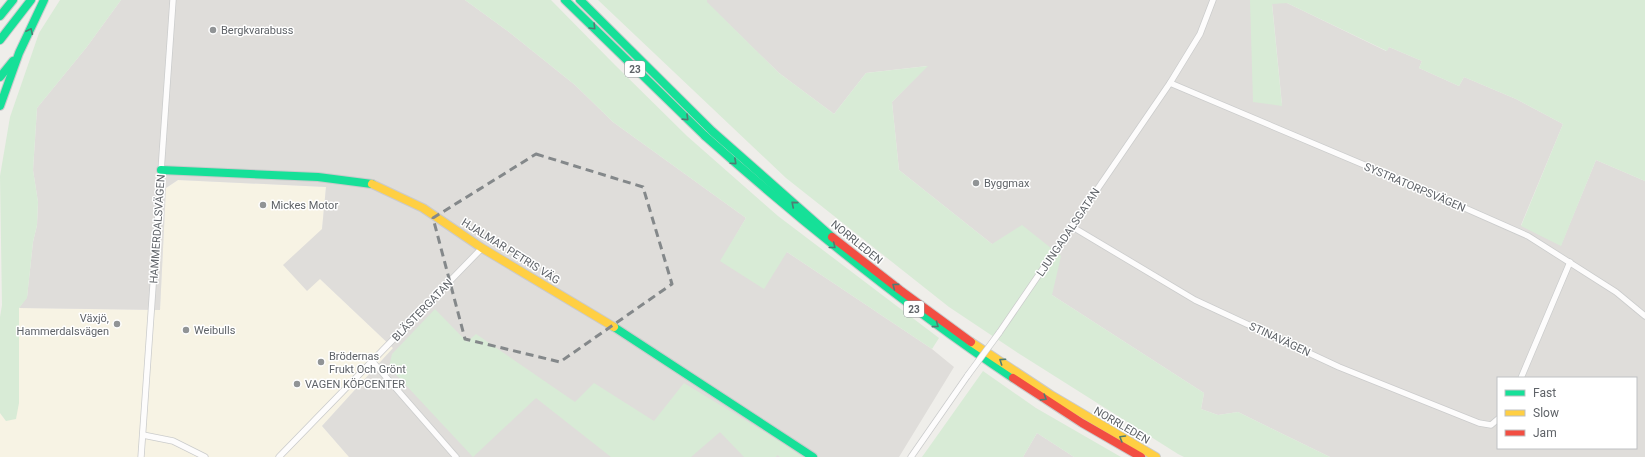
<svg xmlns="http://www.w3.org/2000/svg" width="1645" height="457" font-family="Roboto,sans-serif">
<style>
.commercial{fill:#f7f3e4}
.industrial{fill:#dfddda;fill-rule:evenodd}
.green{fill:#d8ebd6}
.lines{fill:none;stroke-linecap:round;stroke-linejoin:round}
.street-casing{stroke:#cbcccc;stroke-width:7}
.fast-casing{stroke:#cacacb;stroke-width:10}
.slow-casing{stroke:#cacacb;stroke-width:10}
.jam-casing{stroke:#cacacb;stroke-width:10}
.street{stroke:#fdfcfc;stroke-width:5.5}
.fast{stroke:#16e098;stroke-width:8}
.slow{stroke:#ffcf43;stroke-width:8}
.jam{stroke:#f24e42;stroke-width:8}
.street-bridge-casing{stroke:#cbcccc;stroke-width:7;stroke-linecap:butt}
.street-bridge{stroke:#fdfcfc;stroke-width:5.5}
.oneway{stroke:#507c72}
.marked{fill:none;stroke:#84888a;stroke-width:3;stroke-dasharray:8 5;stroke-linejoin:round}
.poi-dot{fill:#919496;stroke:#fff;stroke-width:1.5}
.labels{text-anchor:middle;stroke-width:3;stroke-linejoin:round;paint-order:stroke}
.shield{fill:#fff;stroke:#8f9295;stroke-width:1}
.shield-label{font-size:10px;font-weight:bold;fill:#5f6368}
.poi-label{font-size:11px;fill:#5f6368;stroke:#fff;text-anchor:start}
.street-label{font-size:11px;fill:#5f6368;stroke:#fff}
</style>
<rect width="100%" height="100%" fill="#efeeea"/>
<polygon class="commercial" points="178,180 326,187 322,229 320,279 393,348 322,426 349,457 0,457 0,413 6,421 19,403 19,308 160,310 166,188"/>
<g class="industrial">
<polygon points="121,0 465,0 509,32 575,85 613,122 746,218 721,261 787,252 932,349 954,367 899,457 349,457 322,426 393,348 320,279 307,291 283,265 322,229 326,187 178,180 166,188 160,310 19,308 27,297 33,242 37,225 38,202 33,170 37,108 86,48"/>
<path d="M707 0H1250L1282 105 1272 3H1287L1386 51 1389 47 1422 61 1419 68 1459 86 1464 77 1516 99 1563 124 1521 225 1561 245 1596 160 1645 181V457H1330L1238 412 1218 415 1201 409 1204 393 1052 295 992 244 899 170 892 102 927 66 866 73 834 114 779 73 706 2ZM1498 378H1636V448H1498Z"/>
<polygon points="1037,433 1074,457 1023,457"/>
</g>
<g class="green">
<polygon points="60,0 121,0 86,48 37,108 33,170 38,202 37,225 33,242 27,298 19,308 19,403 16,419 6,421 0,413 0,317 2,305 0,176 10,117 39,33"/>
<polygon points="465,0 551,0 615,65 687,136 778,216 939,338 932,349 787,252 764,289 720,261 746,218 613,122 575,85 509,32"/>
<polygon points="598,0 707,0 707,2 779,73 834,114 866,73 928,66 892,102 899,170 992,244 1022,225 1061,256 1052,295 1204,393 1201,409 1218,415 1238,412 1330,457 1184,457 1178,454 1018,353 949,307 786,178"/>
<polygon points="1250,0 1645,0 1645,181 1596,160 1561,246 1521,226 1563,124 1516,99 1464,77 1459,86 1419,68 1422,61 1389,47 1387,51 1287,3 1272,4 1282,106 1253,102"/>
<polygon points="435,309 467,342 476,334 575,402 594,383 654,421 684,383 784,444 802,457 780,457 777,455 776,457 744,457 720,432 691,457 611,457 536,398 473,457 389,367 392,354"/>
<polygon points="983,371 1036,408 1121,457 1074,457 1037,433 1023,457 922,457"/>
</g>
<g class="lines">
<g class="street-casing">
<g id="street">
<polyline points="1170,83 1433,194 1528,236 1616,292 1645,316"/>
<polyline points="1071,226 1195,300 1339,367 1479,423 1491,425 1498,419"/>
<polyline points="999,333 1170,83 1200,34 1213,0"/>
<polyline points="372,361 456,457"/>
<polyline points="1521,378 1570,262"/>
<polyline points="143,435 173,441 205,457"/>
<polyline points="141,457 173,0"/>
<polyline points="279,457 482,248"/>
<polyline points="911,457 968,375"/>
</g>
</g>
<g class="fast-casing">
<g id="fast">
<polyline points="565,0 705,136"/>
<polyline points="580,0 712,131 832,237"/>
<polyline points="0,16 13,0"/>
<polyline points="0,40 31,0"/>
<polyline points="0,77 13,61"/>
<polyline points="0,106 19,53 44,0"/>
<path d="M705 136C803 223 904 305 1013 378"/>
<polyline points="161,170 318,177 372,184"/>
<polyline points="614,327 813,457"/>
</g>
</g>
<g class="slow-casing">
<g id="slow">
<polyline points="372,184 423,208 482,248 614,327"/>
<polyline points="971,342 1051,395 1156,457"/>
</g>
</g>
<g class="jam-casing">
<g id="jam">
<polyline points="832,237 900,290 971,342"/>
<polyline points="1013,378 1082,423 1141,457"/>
</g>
</g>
<use href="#street" class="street"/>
<use href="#fast" class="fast"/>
<use href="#slow" class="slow"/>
<use href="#jam" class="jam"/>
<g class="street-bridge-casing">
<polyline id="street-bridge" points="968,375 999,333"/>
</g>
<use href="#street-bridge" class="street-bridge"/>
</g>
<defs><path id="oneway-chevron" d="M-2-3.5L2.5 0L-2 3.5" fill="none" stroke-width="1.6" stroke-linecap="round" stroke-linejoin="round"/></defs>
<g class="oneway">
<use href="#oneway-chevron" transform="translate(593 27) rotate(45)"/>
<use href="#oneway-chevron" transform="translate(30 31) rotate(-65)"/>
<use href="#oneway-chevron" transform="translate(686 118) rotate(44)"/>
<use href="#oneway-chevron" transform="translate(734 162) rotate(42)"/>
<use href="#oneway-chevron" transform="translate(794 204) rotate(-140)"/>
<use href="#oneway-chevron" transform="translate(833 246) rotate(39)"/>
<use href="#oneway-chevron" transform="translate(895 286) rotate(-143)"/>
<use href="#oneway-chevron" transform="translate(936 325) rotate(36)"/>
<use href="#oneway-chevron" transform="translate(1002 361) rotate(-146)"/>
<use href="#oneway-chevron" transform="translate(1044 398) rotate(32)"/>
<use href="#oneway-chevron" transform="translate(1122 438) rotate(-149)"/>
</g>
<path class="marked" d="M536 154 643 187 672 284 560 362 465 339 433 218Z"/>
<g class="poi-dot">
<circle cx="213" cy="30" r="4"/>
<circle cx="976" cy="183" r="4"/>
<circle cx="263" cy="205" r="4"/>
<circle cx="117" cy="324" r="4"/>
<circle cx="186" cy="330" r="4"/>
<circle cx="321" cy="362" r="4"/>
<circle cx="297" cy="384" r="4"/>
</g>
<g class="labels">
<g class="shield">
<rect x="625" y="61" width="20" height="16" rx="3"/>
<rect x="904" y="301" width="20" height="16" rx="3"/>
</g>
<g class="shield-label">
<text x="635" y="73">23</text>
<text x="914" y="313">23</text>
</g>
<g class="poi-label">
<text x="221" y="34">Bergkvarabuss</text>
<text x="984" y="187">Byggmax</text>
<text x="271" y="209">Mickes Motor</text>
<text x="109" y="322" text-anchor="end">Växjö,<tspan x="109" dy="13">Hammerdalsvägen</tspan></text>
<text x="194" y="334">Weibulls</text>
<text x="329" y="360">Brödernas<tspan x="329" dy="13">Frukt Och Grönt</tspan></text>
<text x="305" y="388">VAGEN KÖPCENTER</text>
</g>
<g class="street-label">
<text transform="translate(1415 187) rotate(23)" y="4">SYSTRATORPSVÄGEN</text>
<text transform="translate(157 229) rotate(-86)" y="4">HAMMERDALSVÄGEN</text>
<text transform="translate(1068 232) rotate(-56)" y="4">LJUNGADALSGATAN</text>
<text transform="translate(857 242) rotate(39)" y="4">NORRLEDEN</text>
<text transform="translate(511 251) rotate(32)" y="4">HJALMAR PETRIS VÄG</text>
<text transform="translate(422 310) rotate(-46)" y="4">BLÄSTERGATAN</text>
<text transform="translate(1280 339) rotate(25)" y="4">STINAVÄGEN</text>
<text transform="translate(1122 425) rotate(30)" y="4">NORRLEDEN</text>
</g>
</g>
<rect x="1497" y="377" width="140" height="72" fill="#ffffff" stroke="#bfc1c3"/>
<rect x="1505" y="390" width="20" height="6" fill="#16e098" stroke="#bfc1c3"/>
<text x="1533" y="397" font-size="12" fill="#5f6368">Fast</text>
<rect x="1505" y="410" width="20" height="6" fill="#ffcf43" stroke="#bfc1c3"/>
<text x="1533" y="417" font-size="12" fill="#5f6368">Slow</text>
<rect x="1505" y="430" width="20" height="6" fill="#f24e42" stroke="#bfc1c3"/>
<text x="1533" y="437" font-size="12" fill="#5f6368">Jam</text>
</svg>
